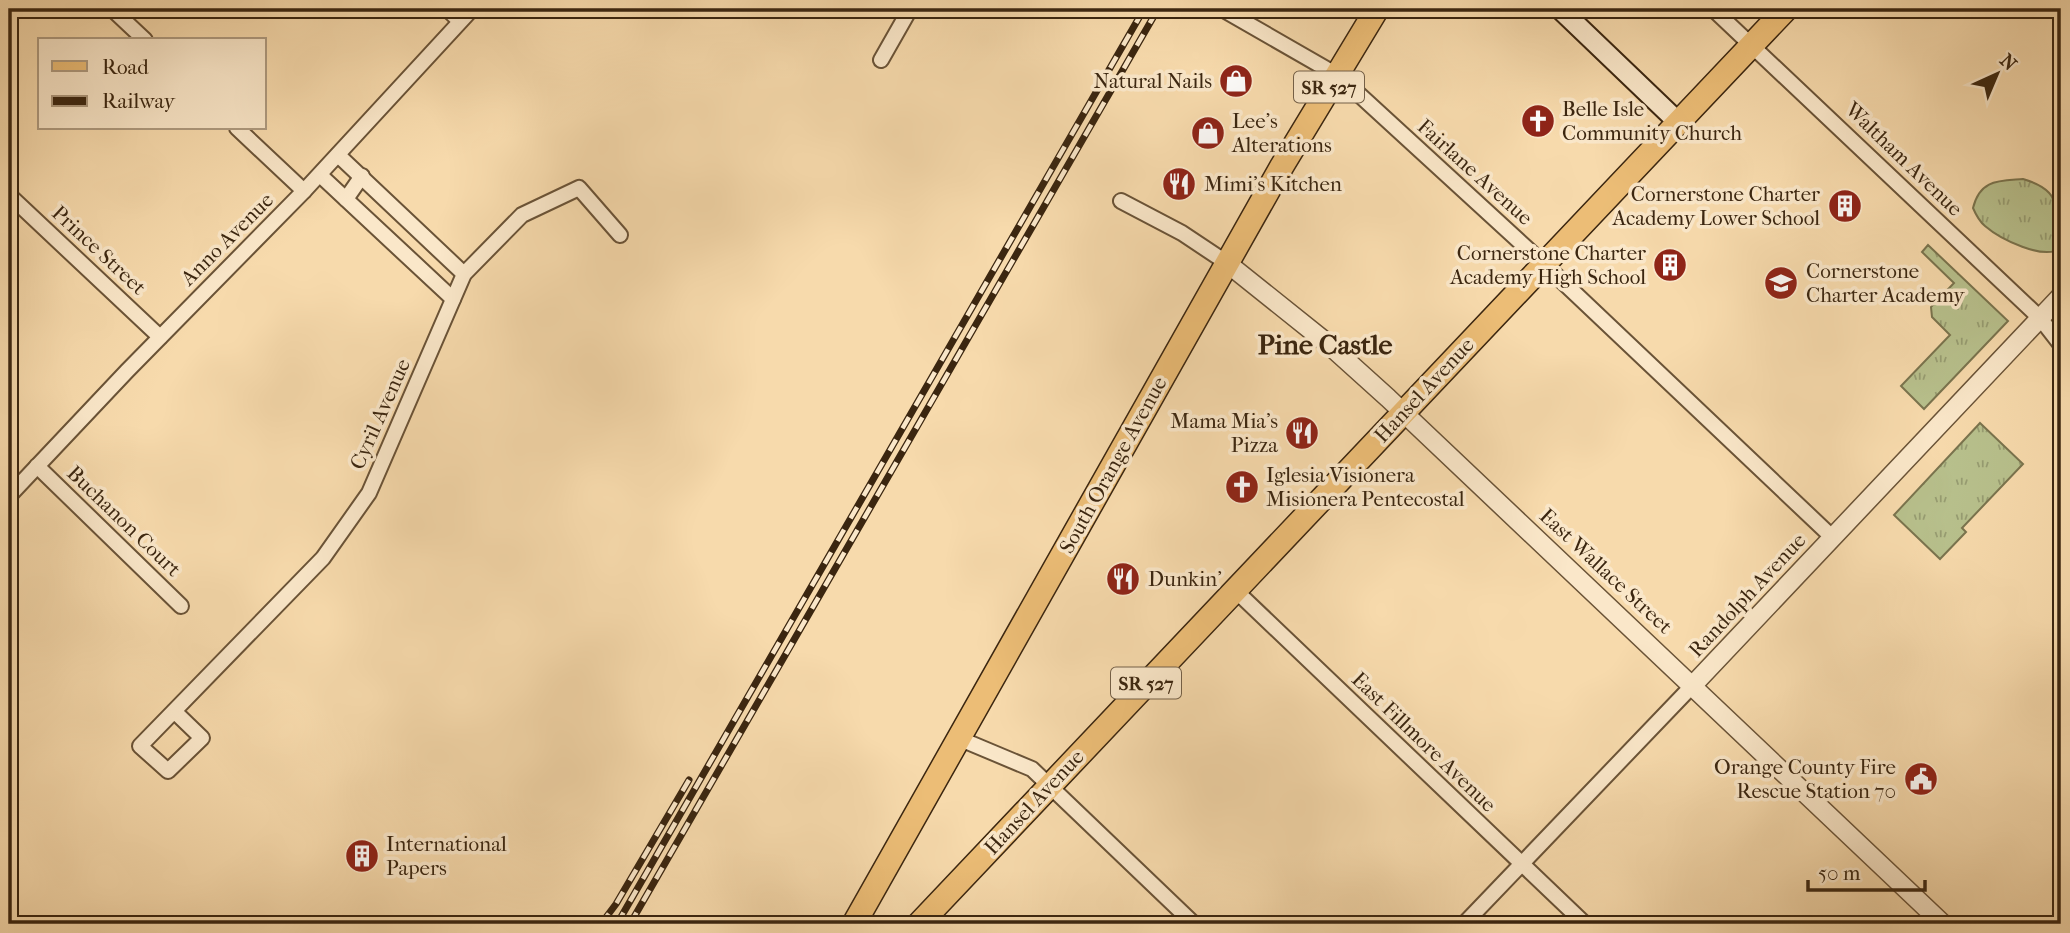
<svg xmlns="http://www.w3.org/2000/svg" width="2070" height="933" font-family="'IM FELL French Canon',serif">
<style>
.grass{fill:url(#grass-tufts);stroke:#7a744e;stroke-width:2}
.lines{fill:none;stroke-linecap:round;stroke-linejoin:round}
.minor-casing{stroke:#6a5337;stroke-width:18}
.tertiary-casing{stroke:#6a5337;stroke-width:21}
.secondary-casing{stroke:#3b2610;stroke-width:23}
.primary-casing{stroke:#3b2610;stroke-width:26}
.minor{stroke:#fae7c9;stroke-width:14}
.tertiary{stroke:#fae7c9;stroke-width:18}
.secondary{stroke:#fae7c9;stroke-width:19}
.primary{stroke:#ecbd76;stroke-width:23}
.rail-casing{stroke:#3b2610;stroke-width:7}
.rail{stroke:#fae7c9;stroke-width:4.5;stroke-dasharray:13;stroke-linecap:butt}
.labels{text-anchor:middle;stroke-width:7;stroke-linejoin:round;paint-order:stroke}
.shield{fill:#fae7c9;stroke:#746048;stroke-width:2}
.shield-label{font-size:19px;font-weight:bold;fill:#3b2610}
.poi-label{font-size:21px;fill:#3b2610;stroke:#fae7c9;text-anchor:start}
.street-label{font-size:21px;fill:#3b2610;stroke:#fae7c9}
.district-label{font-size:28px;font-weight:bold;fill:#3b2610;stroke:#fae7c9}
</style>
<defs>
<pattern id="grass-tufts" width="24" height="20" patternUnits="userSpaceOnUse" patternTransform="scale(1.75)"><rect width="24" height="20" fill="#b8c18d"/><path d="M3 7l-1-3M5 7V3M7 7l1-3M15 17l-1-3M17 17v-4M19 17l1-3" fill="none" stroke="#979d72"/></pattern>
</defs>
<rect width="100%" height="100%" fill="#f7daac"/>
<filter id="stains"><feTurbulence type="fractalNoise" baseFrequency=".00286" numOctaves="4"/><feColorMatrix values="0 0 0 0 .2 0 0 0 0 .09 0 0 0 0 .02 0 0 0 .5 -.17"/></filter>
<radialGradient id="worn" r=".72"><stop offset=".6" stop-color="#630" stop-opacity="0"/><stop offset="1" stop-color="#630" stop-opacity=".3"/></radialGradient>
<g class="grass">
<path d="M2023 179C2040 184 2059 193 2054 213L2061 226V248C2044 261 2000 239 1985 226 1979 221 1976 215 1973 208 1980 179 1999 181 2023 179Z"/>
<polygon points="1928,245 2008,321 1924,409 1901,386 1950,335 1932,317 1931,307 1954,283 1922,252"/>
<polygon points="1980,423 2023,464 1962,528 1966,532 1940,559 1894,515"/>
</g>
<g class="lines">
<g class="minor-casing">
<g id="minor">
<polyline points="112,9 145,40"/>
<polyline points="447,9 460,21"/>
<polyline points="1222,9 1337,75 1352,88 1544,264 1832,537"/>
<polyline points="1713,9 2040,318 2061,345"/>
<polyline points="881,60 910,9"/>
<polyline points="237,128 304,191"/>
<polyline points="338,155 464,274"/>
<polyline points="320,175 453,299"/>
<polyline points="9,195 160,337"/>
<polyline points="346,199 362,176"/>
<polyline points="1121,201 1182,233 1227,263"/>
<polyline points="37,466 181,606"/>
<polyline points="9,496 127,371 304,191 472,9"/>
<polyline points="1235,590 1585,924"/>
<polyline points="174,711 202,738 168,771 140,746 323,558 369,493 464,274 522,215 579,188 620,235"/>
<polyline points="958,738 1032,769 1194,924"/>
<polyline points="1464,924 1693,685"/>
</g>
</g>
<g class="tertiary-casing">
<g id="tertiary">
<polyline points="1227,263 1327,343 1388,398 1943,924"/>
<polyline points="1693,685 2061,296"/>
</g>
</g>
<g class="secondary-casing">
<polyline id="secondary" points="1560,9 1679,123"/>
</g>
<g class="primary-casing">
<g id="primary">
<polyline points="854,924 1282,166 1377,9"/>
<polyline points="919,924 1786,9"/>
</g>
</g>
<use href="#minor" class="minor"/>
<use href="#tertiary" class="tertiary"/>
<use href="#secondary" class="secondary"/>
<use href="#primary" class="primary"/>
<g class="rail-casing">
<g id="rail">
<polyline points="601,924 616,904 689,780"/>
<polyline points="617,924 1144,9"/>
<polyline points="630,924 1158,9"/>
</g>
</g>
<use href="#rail" class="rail"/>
</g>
<defs>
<g id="shop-disc" transform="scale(1.75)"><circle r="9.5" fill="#8f2418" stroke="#fae7c9"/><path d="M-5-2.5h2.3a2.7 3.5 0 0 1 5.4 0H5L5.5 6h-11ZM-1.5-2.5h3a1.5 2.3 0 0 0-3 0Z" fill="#fff"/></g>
<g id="church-disc" transform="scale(1.75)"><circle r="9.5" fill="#8f2418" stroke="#fae7c9"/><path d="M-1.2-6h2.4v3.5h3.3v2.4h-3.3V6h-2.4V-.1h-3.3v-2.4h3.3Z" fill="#fff"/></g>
<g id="restaurant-disc" transform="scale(1.75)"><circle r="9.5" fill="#8f2418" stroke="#fae7c9"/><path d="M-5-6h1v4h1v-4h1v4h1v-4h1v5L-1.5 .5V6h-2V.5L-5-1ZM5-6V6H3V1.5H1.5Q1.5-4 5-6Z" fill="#fff"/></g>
<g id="building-disc" transform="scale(1.75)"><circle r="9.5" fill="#8f2418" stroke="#fae7c9"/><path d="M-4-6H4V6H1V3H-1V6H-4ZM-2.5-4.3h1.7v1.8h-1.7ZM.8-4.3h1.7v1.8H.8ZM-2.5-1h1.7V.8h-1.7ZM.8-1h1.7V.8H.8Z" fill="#fff"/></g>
<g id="school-disc" transform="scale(1.75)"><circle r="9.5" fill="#8f2418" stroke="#fae7c9"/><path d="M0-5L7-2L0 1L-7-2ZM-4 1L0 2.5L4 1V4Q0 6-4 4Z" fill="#fff"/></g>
<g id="civic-disc" transform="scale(1.75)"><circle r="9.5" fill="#8f2418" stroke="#fae7c9"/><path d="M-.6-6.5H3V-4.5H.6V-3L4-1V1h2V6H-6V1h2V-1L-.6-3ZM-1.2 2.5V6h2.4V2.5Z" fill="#fff"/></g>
</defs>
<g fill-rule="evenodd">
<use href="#shop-disc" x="1236" y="81"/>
<use href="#church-disc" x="1538" y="121"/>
<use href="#shop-disc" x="1208" y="133"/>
<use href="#restaurant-disc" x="1179" y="184"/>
<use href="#building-disc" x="1845" y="206"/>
<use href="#building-disc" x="1670" y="265"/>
<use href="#school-disc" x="1781" y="283"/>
<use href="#restaurant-disc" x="1302" y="433"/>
<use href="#church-disc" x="1242" y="487"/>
<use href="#restaurant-disc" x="1123" y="579"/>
<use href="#civic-disc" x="1921" y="779"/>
<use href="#building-disc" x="362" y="856"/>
</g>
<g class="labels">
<g class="shield">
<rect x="1294" y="71.5" width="70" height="31" rx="5"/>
<rect x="1111" y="667.5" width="70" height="31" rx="5"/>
</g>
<g class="shield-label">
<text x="1329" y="94">SR 527</text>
<text x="1146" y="690">SR 527</text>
</g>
<g class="poi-label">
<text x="1212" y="88" text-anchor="end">Natural Nails</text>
<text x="1562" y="116">Belle Isle<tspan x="1562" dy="24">Community Church</tspan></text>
<text x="1232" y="128">Lee's<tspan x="1232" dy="24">Alterations</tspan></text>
<text x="1204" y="191">Mimi's Kitchen</text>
<text x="1820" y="201" text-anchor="end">Cornerstone Charter<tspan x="1820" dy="24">Academy Lower School</tspan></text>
<text x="1646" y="260" text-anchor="end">Cornerstone Charter<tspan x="1646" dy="24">Academy High School</tspan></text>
<text x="1806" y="278">Cornerstone<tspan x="1806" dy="24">Charter Academy</tspan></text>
<text x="1278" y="428" text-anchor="end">Mama Mia's<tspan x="1278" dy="24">Pizza</tspan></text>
<text x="1266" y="482">Iglesia Visionera<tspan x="1266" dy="24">Misionera Pentecostal</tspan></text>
<text x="1148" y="586">Dunkin'</text>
<text x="1896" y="774" text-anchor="end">Orange County Fire<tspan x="1896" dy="24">Rescue Station 70</tspan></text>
<text x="386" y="851">International<tspan x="386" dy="24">Papers</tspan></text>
</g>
<g class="street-label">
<text transform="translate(1904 159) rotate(44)" y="7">Waltham Avenue</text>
<text transform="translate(1475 172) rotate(42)" y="7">Fairlane Avenue</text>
<text transform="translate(227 239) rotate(-45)" y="7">Anno Avenue</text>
<text transform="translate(99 250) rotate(43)" y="7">Prince Street</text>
<text transform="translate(1424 390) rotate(-47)" y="7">Hansel Avenue</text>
<text transform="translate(380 414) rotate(-66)" y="7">Cyril Avenue</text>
<text transform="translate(1113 465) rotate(-61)" y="7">South Orange Avenue</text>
<text transform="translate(124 521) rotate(44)" y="7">Buchanon Court</text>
<text transform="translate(1606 571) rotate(43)" y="7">East Wallace Street</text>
<text transform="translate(1747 595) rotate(-47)" y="7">Randolph Avenue</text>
<text transform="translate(1424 742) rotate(44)" y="7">East Fillmore Avenue</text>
<text transform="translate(1034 802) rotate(-47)" y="7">Hansel Avenue</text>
</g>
<g class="district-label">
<text x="1325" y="354">Pine Castle</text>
</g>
</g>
<rect width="2070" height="933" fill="none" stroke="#f7daac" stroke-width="35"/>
<rect x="10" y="10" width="2049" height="912" fill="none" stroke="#3b2610" stroke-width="3.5"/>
<rect x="18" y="18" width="2035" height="898" fill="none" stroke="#3b2610" stroke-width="2"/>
<rect x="38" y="38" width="228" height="91" fill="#fae7c9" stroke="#ae9a7f" stroke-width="2"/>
<rect x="52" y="61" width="35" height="10" fill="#ecbd76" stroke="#ae9a7f" stroke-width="2"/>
<text x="102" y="74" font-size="21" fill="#3b2610">Road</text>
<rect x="52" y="96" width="35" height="10" fill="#3b2610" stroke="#ae9a7f" stroke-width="2"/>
<text x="102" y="108" font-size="21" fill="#3b2610">Railway</text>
<g transform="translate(1997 74) rotate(44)" stroke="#fae7c9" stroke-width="5" paint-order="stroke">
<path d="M0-5L12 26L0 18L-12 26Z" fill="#3b2610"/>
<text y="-10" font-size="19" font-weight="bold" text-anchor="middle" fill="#3b2610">N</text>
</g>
<path d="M1808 880v10h117v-10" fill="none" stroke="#3b2610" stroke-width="3.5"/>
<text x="1818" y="880" font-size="21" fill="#3b2610" stroke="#fae7c9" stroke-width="5" paint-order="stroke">50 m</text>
<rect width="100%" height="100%" filter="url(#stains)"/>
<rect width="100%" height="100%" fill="url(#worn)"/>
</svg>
